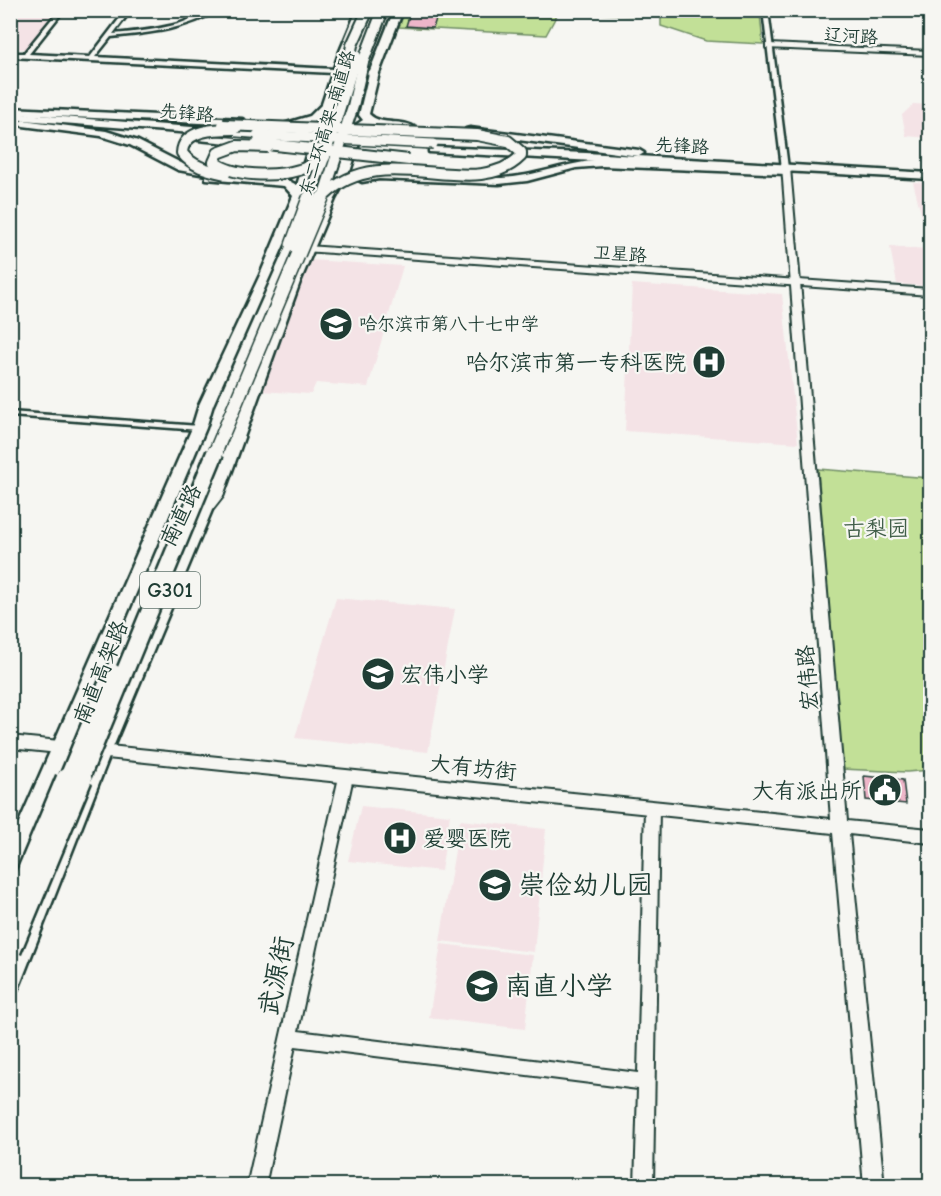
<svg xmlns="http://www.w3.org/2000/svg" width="941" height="1196" font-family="'Comic Neue','LXGW WenKai TC',sans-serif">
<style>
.built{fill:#f4e3e6}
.green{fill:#c2e097;stroke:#708e66;stroke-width:1.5}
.building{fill:#eeb6c9;stroke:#1f3d34;stroke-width:1.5}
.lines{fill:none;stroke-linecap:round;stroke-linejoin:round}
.minor-casing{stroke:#1f3d34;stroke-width:5}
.tertiary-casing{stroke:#1f3d34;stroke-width:4}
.secondary-casing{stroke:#1f3d34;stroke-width:4}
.primary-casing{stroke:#1f3d34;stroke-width:5}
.trunk-casing{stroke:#1f3d34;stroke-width:5}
.minor{fill:#f6f6f2;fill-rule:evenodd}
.tertiary{fill:#f6f6f2;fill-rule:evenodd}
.secondary{fill:#f6f6f2;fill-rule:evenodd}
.primary{fill:#f6f6f2;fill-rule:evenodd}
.trunk{fill:#f6f6f2;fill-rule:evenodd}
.primary-bridge-casing{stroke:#1f3d34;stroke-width:12;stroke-linecap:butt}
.trunk-bridge-far3-casing{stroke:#1f3d34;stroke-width:14;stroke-linecap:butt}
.trunk-bridge-far2-casing{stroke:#1f3d34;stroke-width:16;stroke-linecap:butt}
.trunk-bridge-far1-casing{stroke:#1f3d34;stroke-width:21;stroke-linecap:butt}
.trunk-bridge-casing{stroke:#1f3d34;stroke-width:26;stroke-linecap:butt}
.primary-bridge{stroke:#f6f6f2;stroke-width:9}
.trunk-bridge-far3{stroke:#f6f6f2;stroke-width:10}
.trunk-bridge-far2{stroke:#f6f6f2;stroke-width:13}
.trunk-bridge-far1{stroke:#f6f6f2;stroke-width:16}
.trunk-bridge{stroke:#f6f6f2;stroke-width:21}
.labels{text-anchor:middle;stroke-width:4.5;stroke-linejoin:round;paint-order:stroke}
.far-street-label{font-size:18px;fill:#1f3d34;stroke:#f6f6f2}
.far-poi-label{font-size:18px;fill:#1f3d34;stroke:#f6f6f2;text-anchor:start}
.shield{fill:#f6f6f2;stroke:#60746d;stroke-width:1.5}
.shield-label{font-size:21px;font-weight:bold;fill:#1f3d34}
.poi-label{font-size:22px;fill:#1f3d34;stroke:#f6f6f2;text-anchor:end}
.street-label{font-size:22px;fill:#1f3d34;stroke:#f6f6f2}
.park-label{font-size:22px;fill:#405e48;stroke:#f6f6f2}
.near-poi-label{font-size:27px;fill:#1f3d34;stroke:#f6f6f2;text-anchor:start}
.near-street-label{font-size:27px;fill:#1f3d34;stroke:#f6f6f2}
</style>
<rect width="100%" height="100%" fill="#f6f6f2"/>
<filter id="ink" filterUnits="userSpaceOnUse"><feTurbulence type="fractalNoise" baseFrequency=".0167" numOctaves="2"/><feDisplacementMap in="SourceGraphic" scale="12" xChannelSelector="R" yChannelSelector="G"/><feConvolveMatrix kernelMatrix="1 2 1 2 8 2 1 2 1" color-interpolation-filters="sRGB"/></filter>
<g filter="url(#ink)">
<g class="built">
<polygon points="11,10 57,10 57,11 26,49 11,49"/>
<polygon points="914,104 930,105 930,138 906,136 902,115"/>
<polygon points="913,182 930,183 930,286 897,284 890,247 930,249"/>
<polygon points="310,260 403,266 368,387 316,383 311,394 259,391"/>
<polygon points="632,284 782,294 798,443 625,431"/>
<polygon points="336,598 455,609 428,752 295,738"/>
<polygon points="361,806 450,815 441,871 348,861"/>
<polygon points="460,820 546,829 534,952 440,941"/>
<polygon points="441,944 533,955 525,1029 429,1018"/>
</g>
<g class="green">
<polygon points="405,11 559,11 546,35 399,27"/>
<polygon points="565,11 742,11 745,13 760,14 763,44 706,41 661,26 661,17"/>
<polygon points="818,469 930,478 930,770 907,772 842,769"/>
</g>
<g class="building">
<polygon points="411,10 439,10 433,28 406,26"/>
<polygon points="669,10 699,10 696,18 669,15"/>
<polygon points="864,776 903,780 906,804 866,800"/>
</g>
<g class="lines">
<g class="minor-casing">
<g id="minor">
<path d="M59 10H64L29 54 90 57 126 10H131L113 34C135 32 157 30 178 24 191 20 205 10 218 10 186 30 147 33 111 37L95 57 374 71 377 73 374 75 10 57V53H24Z"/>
<polygon points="321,10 348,10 363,13 361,14"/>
<polygon points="763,10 768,10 788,168 785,170 782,168"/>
<polygon points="10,412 199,426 203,428 199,430 10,416"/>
</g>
</g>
<g class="tertiary-casing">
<g id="tertiary">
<polygon points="307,246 930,289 930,295 304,251 304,247"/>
<polygon points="346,771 351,773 353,777 298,1031 638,1073 645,808 647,804 652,802 657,804 659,808 653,1186 635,1186 638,1089 295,1046 265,1186 247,1186 339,777 341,773"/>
</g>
</g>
<g class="secondary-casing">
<g id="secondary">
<polygon points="769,44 930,51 930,55 766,48 766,44"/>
<polygon points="782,166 790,168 847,821 930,829 930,843 849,834 884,1186 864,1186 833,833 10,748 10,736 831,819"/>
</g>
</g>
<g class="primary-casing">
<g id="primary">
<polygon points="10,113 257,132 262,135 257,138 10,119"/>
<polygon points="432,147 586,153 930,173 930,179 429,152 429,148"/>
</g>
</g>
<g class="trunk-casing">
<g id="trunk">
<path d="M357 10H366L348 56 305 197 213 405 206 428 20 867 17 873 10 875V843L192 428 199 405 260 275 293 196 284 186 206 179V175L178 170 130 145 101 136 23 126 18 123 23 120 106 131 138 141 185 165 221 171 225 172 226 175 287 180 297 185 317 120C308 125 292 130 283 124L310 116 322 104 338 56Z"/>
<path d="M394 10H403L379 73 369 114C382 127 403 118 416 128L411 131 369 126 364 128 350 172 335 199 300 282 223 496 212 510 111 752 21 982 18 989 10 992V955L93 752 197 508 208 494 288 282 323 199 338 172 354 126 363 120 359 115 369 73Z"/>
<polygon points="10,108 242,119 247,122 242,125 10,114"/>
<polygon points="470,128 639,150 644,153 639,156 466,133 466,129"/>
<polygon points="202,135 258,140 263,143 258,146 198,140 197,138"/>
<path d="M602 160 786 168 792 171 786 174 602 166 576 168 527 181 499 184 379 179 362 182 356 179 358 177C402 166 452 178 497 178 533 178 566 162 602 160Z"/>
</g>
</g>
<use href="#minor" class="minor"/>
<use href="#tertiary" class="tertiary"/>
<use href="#secondary" class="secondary"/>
<use href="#primary" class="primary"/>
<use href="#trunk" class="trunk"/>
<g class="primary-bridge-casing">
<polyline id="primary-bridge" points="257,135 433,144"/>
</g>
<g class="trunk-bridge-far3-casing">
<g id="trunk-bridge-far3">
<polyline points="348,66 352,45 368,10"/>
<path d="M223 125 477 135 508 141 521 152V156C474 204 384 138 325 195"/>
<polyline points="258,143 409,160"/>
<path d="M268 147 237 146 218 153 214 162C234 177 275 177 299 170 308 168 317 162 325 157"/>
<path d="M225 174C208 170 193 167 182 153 183 129 217 129 235 129"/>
<polyline points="308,200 324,158 356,56"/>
<polyline points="322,200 353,106 363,62 383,10"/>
</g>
</g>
<g class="trunk-bridge-far2-casing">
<g id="trunk-bridge-far2">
<polyline points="292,245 309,198"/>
<polyline points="214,455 322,198"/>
</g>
</g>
<g class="trunk-bridge-far1-casing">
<g id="trunk-bridge-far1">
<polyline points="67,780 112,672"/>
<polyline points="80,780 215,453"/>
</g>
</g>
<g class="trunk-bridge-casing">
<g id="trunk-bridge">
<polyline points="10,915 67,779"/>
<polyline points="10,950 81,779"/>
</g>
</g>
<use href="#primary-bridge" class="primary-bridge"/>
<use href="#trunk-bridge-far3" class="trunk-bridge-far3"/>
<use href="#trunk-bridge-far2" class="trunk-bridge-far2"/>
<use href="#trunk-bridge-far1" class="trunk-bridge-far1"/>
<use href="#trunk-bridge" class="trunk-bridge"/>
</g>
</g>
<defs>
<g id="school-disc" transform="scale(1.725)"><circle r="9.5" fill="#1f3d34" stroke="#f6f6f2"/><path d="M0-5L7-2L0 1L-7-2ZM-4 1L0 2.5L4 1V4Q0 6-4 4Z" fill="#fff"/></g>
<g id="hospital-disc" transform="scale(1.725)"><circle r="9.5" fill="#1f3d34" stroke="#f6f6f2"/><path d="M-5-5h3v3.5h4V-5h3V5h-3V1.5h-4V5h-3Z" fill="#fff"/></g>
<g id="civic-disc" transform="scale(1.725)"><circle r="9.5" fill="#1f3d34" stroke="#f6f6f2"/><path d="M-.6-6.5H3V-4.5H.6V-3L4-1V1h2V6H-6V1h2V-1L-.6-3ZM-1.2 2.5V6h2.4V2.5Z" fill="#fff"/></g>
</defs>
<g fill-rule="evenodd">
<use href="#school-disc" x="336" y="324"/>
<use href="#hospital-disc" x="709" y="362"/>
<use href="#school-disc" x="378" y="674"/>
<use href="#civic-disc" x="885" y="790"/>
<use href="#hospital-disc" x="400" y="838"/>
<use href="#school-disc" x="495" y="885"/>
<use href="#school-disc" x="482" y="986"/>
</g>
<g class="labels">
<g class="far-street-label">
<text transform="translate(851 36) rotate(3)" y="6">辽河路</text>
<text transform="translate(187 113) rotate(5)" y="6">先锋路</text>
<text transform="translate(327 123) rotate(-73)" y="6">东二环高架-南直路</text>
<text transform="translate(682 146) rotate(3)" y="6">先锋路</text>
<text transform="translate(620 254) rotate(4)" y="6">卫星路</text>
</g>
<g class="far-poi-label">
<text x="359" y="330">哈尔滨市第八十七中学</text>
</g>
<rect class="shield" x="140" y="572" width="60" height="36" rx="4.5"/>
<g class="shield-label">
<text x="170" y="597">G301</text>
</g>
<g class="poi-label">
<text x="686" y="370">哈尔滨市第一专科医院</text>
<text x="401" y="682" text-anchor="start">宏伟小学</text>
<text x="862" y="798">大有派出所</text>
<text x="423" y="846" text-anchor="start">爱婴医院</text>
</g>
<g class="street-label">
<text transform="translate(180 515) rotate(-64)" y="8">南直路</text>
<text transform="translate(100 672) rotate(-68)" y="8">南直高架路</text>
<text transform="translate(807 678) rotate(-95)" y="8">宏伟路</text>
<text transform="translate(473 767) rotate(6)" y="8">大有坊街</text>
</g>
<g class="park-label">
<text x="876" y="536">古梨园</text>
</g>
<g class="near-poi-label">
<text x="518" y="894">崇俭幼儿园</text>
<text x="505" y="995">南直小学</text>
</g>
<g class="near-street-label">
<text transform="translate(276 976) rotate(-78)" y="9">武源街</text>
</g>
</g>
<rect width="941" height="1196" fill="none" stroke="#f6f6f2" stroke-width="36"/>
<rect x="18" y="18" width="905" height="1160" fill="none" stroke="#1f3d34" stroke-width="2" filter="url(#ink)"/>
</svg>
